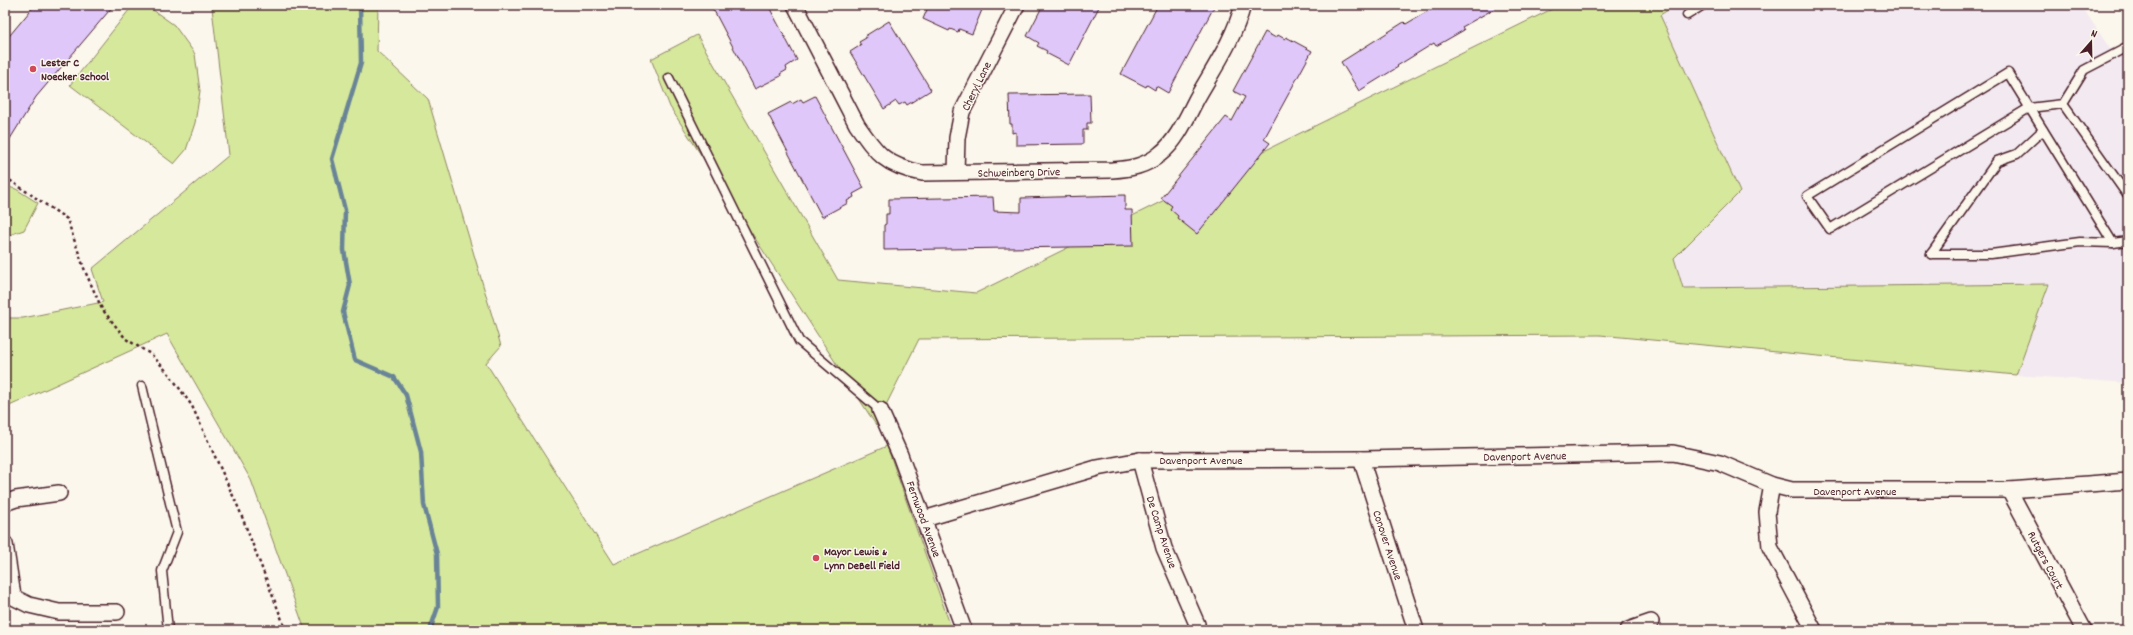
<svg xmlns="http://www.w3.org/2000/svg" width="2133" height="635" font-family="Dekko,sans-serif">
<style>
.built{fill:#f3e9f0}
.green{fill:#d5e89c;stroke:#908464}
.lines{fill:none;stroke-linecap:round;stroke-linejoin:round}
.stream{stroke:#6a8497;stroke-width:4.5}
.building{fill:#dfc8f9;stroke:#4a1f2b}
.lane-casing{stroke:#4a1f2b;stroke-width:11}
.street-casing{stroke:#4a1f2b;stroke-width:18}
.path{stroke:#4a1f2b;stroke-width:2.5;stroke-dasharray:3 3;stroke-linecap:butt}
.lane{stroke:#fbf7ec;stroke-width:8}
.street{stroke:#fbf7ec;stroke-width:15}
.poi-dot{fill:#d1495b;stroke:#fbf7ec;stroke-width:1.5}
.labels{text-anchor:middle;stroke-width:3;stroke-linejoin:round;paint-order:stroke}
.poi-label{font-size:12px;font-weight:bold;fill:#4a1f2b;stroke:#fbf7ec;text-anchor:start}
.street-label{font-size:12px;fill:#4a1f2b;stroke:#fbf7ec}
</style>
<rect width="100%" height="100%" fill="#fbf7ec"/>
<filter id="ink" filterUnits="userSpaceOnUse"><feTurbulence type="fractalNoise" baseFrequency=".025" numOctaves="2"/><feDisplacementMap in="SourceGraphic" scale="8" xChannelSelector="R" yChannelSelector="G"/><feConvolveMatrix kernelMatrix="1 2 1 2 8 2 1 2 1" color-interpolation-filters="sRGB"/></filter>
<g filter="url(#ink)">
<polygon class="built" points="1676,5 2081,5 2110,49 2128,45 2128,383 2016,375 2049,284 1683,288 1674,258 1740,192 1660,15"/>
<g class="green">
<polygon points="133,5 146,5 174,25 195,54 200,91 195,123 186,150 174,164 70,85"/>
<polygon points="209,5 378,5 377,51 428,99 501,346 486,363 614,564 887,446 952,630 305,630 251,480 167,334 5,408 5,318 23,318 103,302 92,269 229,155 212,8"/>
<polygon points="1560,5 1676,5 1660,15 1740,192 1674,258 1683,288 2049,284 2016,375 1600,335 919,339 876,425 670,107 651,59 697,35 838,280 976,293"/>
<polygon points="8,187 16,189 38,203 24,230 9,235 5,234 5,188"/>
</g>
<g class="lines">
<polyline class="stream" points="360,5 361,63 332,159 345,210 344,250 350,285 343,312 355,360 394,377 406,395 421,452 424,505 437,554 438,607 430,630"/>
</g>
<g class="building">
<polygon points="35,5 114,5 36,97 5,147 5,41"/>
<polygon points="711,5 768,5 797,60 786,67 787,70 780,74 781,76 755,89"/>
<polygon points="929,5 984,5 972,34 959,29 958,32 950,29 949,31 923,19"/>
<polygon points="1043,5 1100,5 1069,65 1046,53 1047,51 1037,46 1039,43 1027,36"/>
<polygon points="1158,5 1215,5 1168,93 1156,86 1155,90 1147,85 1146,87 1121,74"/>
<polygon points="1438,5 1501,5 1462,27 1464,30 1436,46 1434,43 1397,66 1398,67 1359,91 1341,62 1404,22 1406,24"/>
<polygon points="889,21 931,90 907,105 905,102 899,105 896,101 884,109 850,52 861,45 859,42 866,38 865,36"/>
<polygon points="1265,32 1276,38 1278,35 1285,39 1286,37 1312,51 1264,139 1270,143 1197,234 1177,218 1178,216 1170,209 1172,206 1161,198 1226,117 1232,121 1245,97 1233,91"/>
<polygon points="1090,94 1091,123 1087,123 1087,130 1083,130 1083,144 1016,145 1016,132 1012,133 1012,124 1010,124 1009,95"/>
<polygon points="815,96 864,188 853,194 854,197 847,201 848,203 822,217 768,114 791,102 792,104 801,99 803,102"/>
<polygon points="1125,195 1125,210 1132,210 1133,246 884,250 884,225 886,224 886,214 889,214 889,199 993,197 994,211 1021,212 1021,198"/>
</g>
<g class="lines">
<g class="lane-casing">
<g id="lane">
<polyline points="1687,15 1703,5"/>
<polyline points="2128,47 2084,70 2063,104 2128,196"/>
<polyline points="669,78 799,341 880,410"/>
<path d="M2063 104 2029 108 1830 229 1807 196 2008 73C2043 130 2078 186 2113 243L2128 241"/>
<polyline points="1931,254 1991,254 2080,242 2113,243"/>
<polyline points="1931,254 1997,161 2017,154 2043,130"/>
<polyline points="142,386 177,532 162,571 168,630"/>
</g>
</g>
<g class="street-casing">
<g id="street">
<path d="M795 5 857 125C877 154 886 166 922 173L1112 170C1130 169 1146 166 1160 154 1177 141 1187 117 1197 98 1214 68 1234 39 1243 5"/>
<polyline points="956,172 957,138 962,112 1017,5"/>
<polyline points="880,410 900,455 964,630"/>
<polyline points="1361,459 1416,630"/>
<polyline points="1140,460 1164,548 1197,624"/>
<polyline points="1772,485 1767,512 1770,547 1814,630"/>
<polyline points="2009,490 2084,630"/>
<polyline points="5,503 16,499 59,493"/>
<polyline points="924,519 1097,468 1140,460 1361,459 1673,453 1720,463 1772,485 1792,490 2009,490 2128,481"/>
<polyline points="5,544 13,596"/>
<polyline points="5,593 29,605 59,612 117,612"/>
<polyline points="1628,630 1651,622"/>
</g>
</g>
<polyline class="path" points="5,177 67,219 85,271 102,309 126,339 152,355 170,375 192,406 239,509 286,630"/>
<use href="#lane" class="lane"/>
<use href="#street" class="street"/>
</g>
</g>
<g class="poi-dot">
<circle cx="33" cy="69" r="4"/>
<circle cx="816" cy="558" r="4"/>
</g>
<g class="labels">
<g class="poi-label">
<text x="41" y="66">Lester C<tspan x="41" dy="14">Noecker School</tspan></text>
<text x="824" y="555">Mayor Lewis &amp;<tspan x="824" dy="14">Lynn DeBell Field</tspan></text>
</g>
<g class="street-label">
<text transform="translate(976 86) rotate(-64)" y="4">Cheryl Lane</text>
<text transform="translate(1019 172) rotate(-1)" y="4">Schweinberg Drive</text>
<text transform="translate(1525 456) rotate(-1)" y="4">Davenport Avenue</text>
<text x="1201" y="464">Davenport Avenue</text>
<text x="1855" y="495">Davenport Avenue</text>
<text transform="translate(924 519) rotate(70)" y="4">Fernwood Avenue</text>
<text transform="translate(1162 532) rotate(72)" y="4">De Camp Avenue</text>
<text transform="translate(1388 545) rotate(72)" y="4">Conover Avenue</text>
<text transform="translate(2046 560) rotate(62)" y="4">Rutgers Court</text>
</g>
</g>
<rect width="2133" height="635" fill="none" stroke="#fbf7ec" stroke-width="20"/>
<rect x="10" y="10" width="2113" height="615" fill="none" stroke="#4a1f2b" stroke-width="1.5" filter="url(#ink)"/>
<g transform="translate(2091 42) rotate(20)" stroke="#fbf7ec" stroke-width="3" paint-order="stroke">
<path d="M0-3L7 15L0 10L-7 15Z" fill="#4a1f2b"/>
<text y="-6" font-size="11" font-weight="bold" text-anchor="middle" fill="#4a1f2b">N</text>
</g>
</svg>
